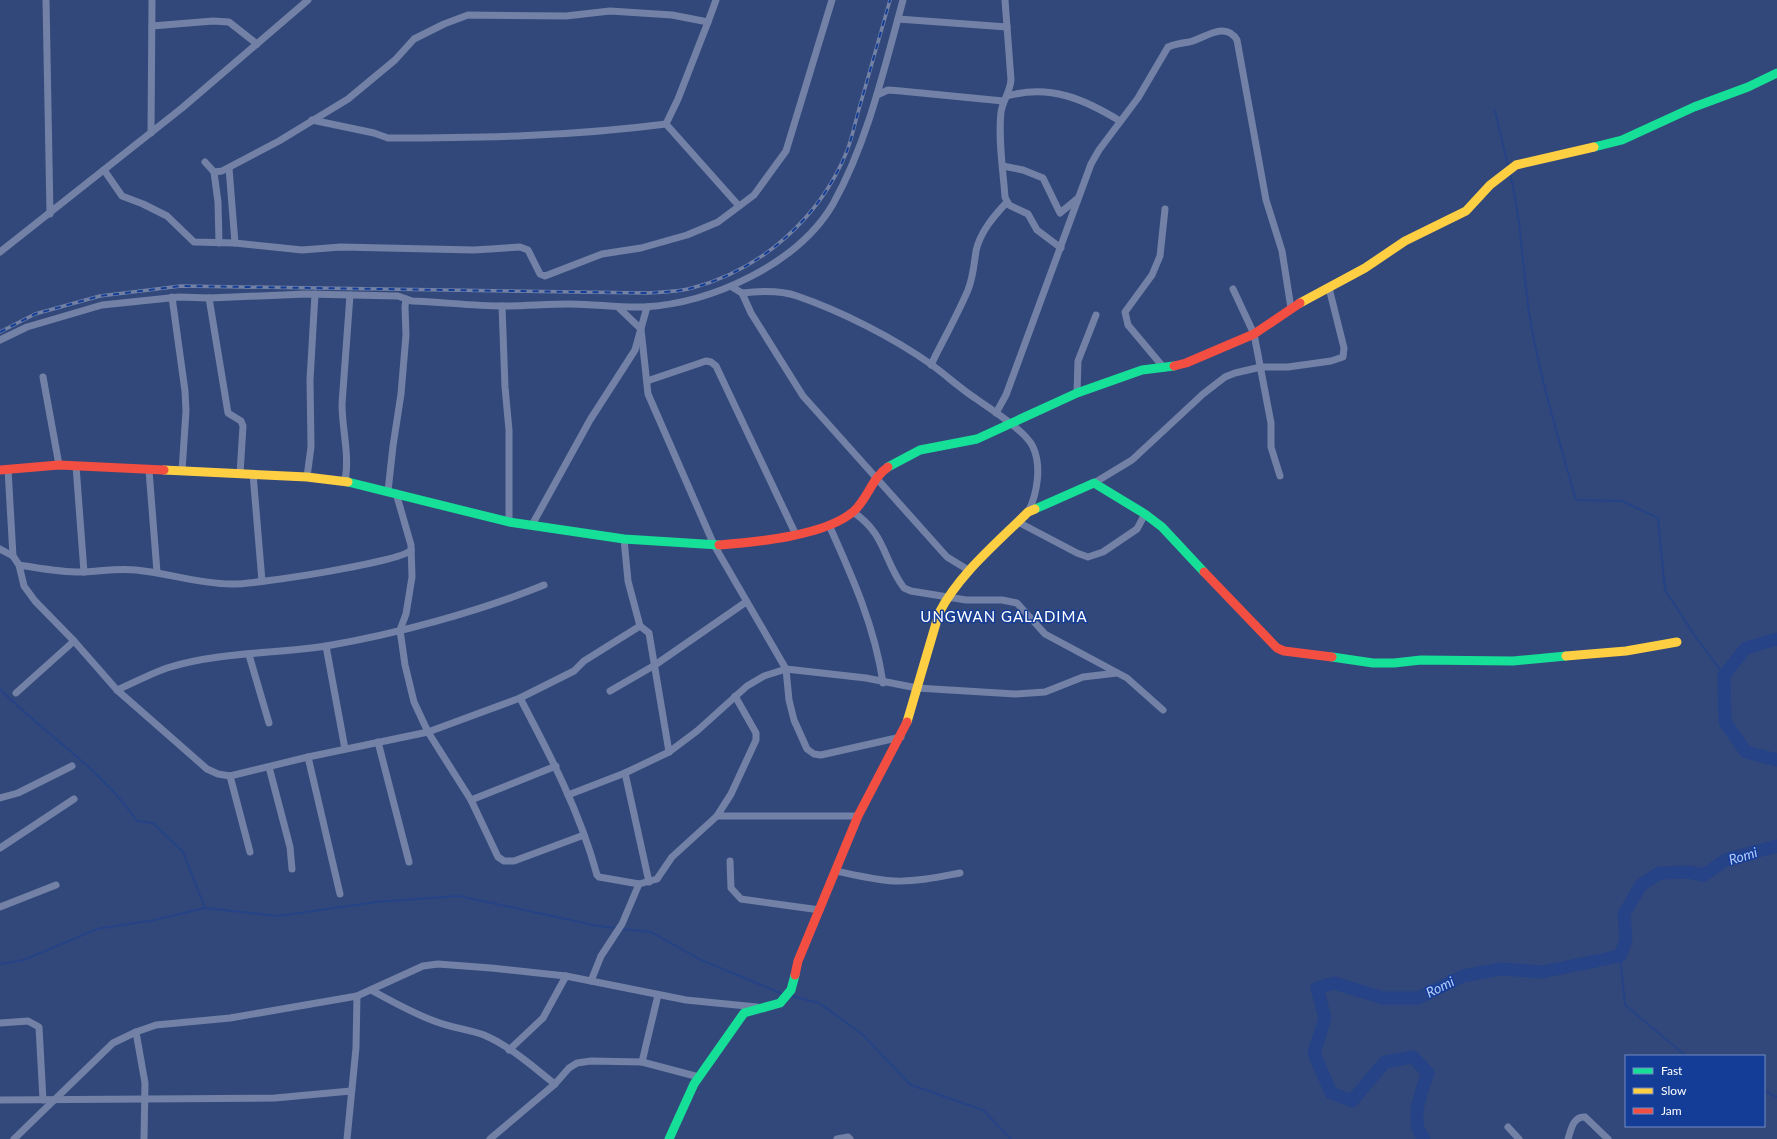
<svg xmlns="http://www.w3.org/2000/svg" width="1777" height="1139" font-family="Lato,sans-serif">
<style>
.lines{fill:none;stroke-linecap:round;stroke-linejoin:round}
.stream{stroke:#254386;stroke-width:2}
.river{stroke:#254386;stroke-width:13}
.street{stroke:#7281a5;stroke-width:7}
.fast{stroke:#16e098;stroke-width:9}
.slow{stroke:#ffcf43;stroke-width:9}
.jam{stroke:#f24e42;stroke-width:9}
.rail-casing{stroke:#7281a4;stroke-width:3.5}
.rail{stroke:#143d98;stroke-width:2;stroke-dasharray:6;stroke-linecap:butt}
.labels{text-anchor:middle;stroke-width:3;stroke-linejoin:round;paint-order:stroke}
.water-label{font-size:14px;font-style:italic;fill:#b3caf9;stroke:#143d98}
.quarter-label{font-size:15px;letter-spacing:1px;fill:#fff;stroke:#143d98}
</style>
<rect width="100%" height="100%" fill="#32487a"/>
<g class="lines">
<g class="stream">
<polyline points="1495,111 1508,166"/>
<path d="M1510 174C1523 225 1522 278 1532 330 1543 388 1560 444 1576 500L1622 501 1658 518 1665 590 1695 636 1724 675"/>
<path d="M0 689C44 734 101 768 137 821L153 823 183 852 205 908"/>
<polyline points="622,929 651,932 701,960 783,994"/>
<polyline points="1620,956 1625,1005 1686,1056"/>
<polyline points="0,964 24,960 97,929 154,920 205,908 278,916 376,902 459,896 598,926 617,928"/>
<polyline points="791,996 819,1003 862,1034 911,1085 983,1110 1011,1139"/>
<polyline points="1764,1091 1777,1097"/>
</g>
<g class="river">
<polyline points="1777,639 1746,648 1724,675 1725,722 1746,752 1777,760"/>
<path d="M1424 1139C1409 1122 1421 1092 1428 1073L1413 1057 1385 1062 1352 1101 1331 1093 1314 1053 1325 1018 1317 988 1334 983 1383 998H1418L1463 976 1501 969 1542 972 1620 956 1626 940 1624 914 1641 885 1659 873 1688 872 1704 875 1727 859 1777 846"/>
</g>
<g class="street">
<polyline points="46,0 50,214"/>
<path d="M1005 0 1011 80C1010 92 1003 100 1001 112 998 140 1003 169 1005 197L1009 205 1028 214 1037 230 1061 248"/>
<polyline points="898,19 1007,27"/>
<polyline points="152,26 213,21 229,22 257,44"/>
<polyline points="877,95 888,90 901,91 1003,101"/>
<path d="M1007 96C1050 84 1084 99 1120 121"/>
<path d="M312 120 374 133 388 138C481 138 574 136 666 124"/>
<polyline points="666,124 678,99 708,22"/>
<polyline points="666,124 739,206"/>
<polyline points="151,133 152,0"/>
<polyline points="205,162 214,172 222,171 279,141 348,99 395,60 414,39 444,24 468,15 566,16 610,11 672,15 708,22 716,0"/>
<polyline points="1003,166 1023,170 1043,178 1060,213 1077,199"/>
<polyline points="229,168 235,243 302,250 341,247 474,250 520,247 528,250 540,274 545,276 602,254 641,248 687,235 718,222 754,195 786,151 832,0"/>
<polyline points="104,170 122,196 143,204 167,216 194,242 235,243"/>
<polyline points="214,172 218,202 219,243"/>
<polyline points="0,252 182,108 308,0"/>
<polyline points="732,287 742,293 751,313 803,396 947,557 970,571"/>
<polyline points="1233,289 1254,334 1271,423 1271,447 1280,476"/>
<path d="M742 293C760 291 780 290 797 296 841 311 894 338 932 365 947 376 960 388 975 398 990 409 1026 431 1033 447 1042 466 1037 495 1028 512"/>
<polyline points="172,297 185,391 186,411 182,471"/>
<polyline points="209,298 228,413 241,421 243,426 240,474"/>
<polyline points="502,306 505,387 509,430 509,522"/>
<polyline points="619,308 641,329 648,394 714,545 786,669 789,700 794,720 807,749 814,754 821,755 901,737"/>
<path d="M0 340 27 327 102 305 179 297 209 298 306 294 398 296 412 301C442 302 473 306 503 306 525 306 548 304 570 304 595 304 619 308 644 307 712 303 798 264 833 204 868 141 884 69 903 0"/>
<path d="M931 365C943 340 957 316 968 290 973 278 974 264 976 251 980 232 994 216 1007 202"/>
<polyline points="1164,368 1128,325 1125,312 1152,275 1160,256 1165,209"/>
<polyline points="43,377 59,465"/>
<polyline points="647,381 706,361 711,362 716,366 796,535"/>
<polyline points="1077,393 1078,361 1096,315"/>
<path d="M996 413 1006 395 1091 164 1099 150 1138 98 1168 47C1175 44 1181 43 1189 42 1204 39 1225 20 1237 40L1266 200 1282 251 1291 308"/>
<polyline points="76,466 84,572"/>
<polyline points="8,469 13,556"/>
<polyline points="149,470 157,572"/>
<polyline points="253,474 262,581"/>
<polyline points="307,477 311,447 310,380 315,294"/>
<path d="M345 481C350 455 342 430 342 404L350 295"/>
<polyline points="1094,483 1132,460 1203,394 1225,377 1235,373 1261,367 1288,367 1331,361 1343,357 1344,348 1329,288"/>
<polyline points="388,491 393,446 401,394 406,335 405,307 406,299"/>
<polyline points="396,493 411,545 412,577 406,614 400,630 405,665 414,702 428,732 471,800 498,857 504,861 514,861 584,835"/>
<path d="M853 512C886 534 883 560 904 588L911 591 966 600H1002L1017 603 1045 634 1127 678 1163 710"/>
<polyline points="1018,522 1077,553 1088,557 1103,552 1137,529 1145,514"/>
<polyline points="532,525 590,420 635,350 647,307"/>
<path d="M829 525C852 576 875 627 883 683"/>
<polyline points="624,539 628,581 640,626"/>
<polyline points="0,549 13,556 19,565 24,586 35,601 74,641 117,690 207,769 218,774 230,776 308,757 428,732 520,698 574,671 584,661 640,626"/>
<path d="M19 565C40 568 63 573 85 572 102 571 118 568 136 570 168 573 199 584 231 584 253 585 402 562 411 550"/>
<polyline points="640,626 649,633 669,752"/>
<polyline points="326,646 345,749"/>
<polyline points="249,655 269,723"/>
<path d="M117 690C133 683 150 674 167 668 217 652 274 654 326 646 396 634 478 612 544 585"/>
<polyline points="610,691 655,665 746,602"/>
<polyline points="16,693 74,641"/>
<path d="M520 698C550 755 580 812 597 875L599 877 639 884 657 879 672 857 717 816H858"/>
<polyline points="378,742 409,862"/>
<polyline points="308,757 340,894"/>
<polyline points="269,767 290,847 292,869"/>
<polyline points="625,773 649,882"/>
<polyline points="230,776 250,852"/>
<polyline points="568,795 625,773 669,752 697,731 747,686 764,676 786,669 866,678 917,688 1015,694 1045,692 1083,677 1117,673"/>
<polyline points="0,798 18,793 72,766"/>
<polyline points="471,800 556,766"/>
<polyline points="717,816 731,794 756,740 756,733 735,696"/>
<polyline points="0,848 74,799"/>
<polyline points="730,861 731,888 741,899 820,910"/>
<path d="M836 871C855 875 875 880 894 881 916 882 939 877 960 873"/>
<polyline points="0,907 56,885"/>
<polyline points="591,981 601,956 622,924 639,884"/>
<path d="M371 990C393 1002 414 1014 437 1022 452 1028 468 1029 484 1035 510 1046 533 1067 555 1084"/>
<polyline points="0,1023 28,1021 39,1027 43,1100"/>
<polyline points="136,1032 145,1083 144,1139"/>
<polyline points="509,1050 543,1018 566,976"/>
<polyline points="642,1062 658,995"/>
<polyline points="0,1100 275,1098 351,1091"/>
<polyline points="1508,1127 1519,1139"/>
<polyline points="14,1139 113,1043 136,1032 156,1025 230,1018 357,996 423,966 438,964 491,968 566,976 686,1000 757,1007"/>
<polyline points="347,1139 356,1048 357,996"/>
<polyline points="490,1139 555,1084 569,1068 577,1063 591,1061 642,1062 699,1077"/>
<polyline points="837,1139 848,1137 850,1139"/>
<path d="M1568 1139C1571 1130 1573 1116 1585 1117L1608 1139"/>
</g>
<g class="fast">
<polyline points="1594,147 1622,140 1694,107 1748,87 1777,73"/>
<polyline points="888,467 920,450 977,439 1077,393 1142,370 1174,366"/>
<polyline points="348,482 509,522 624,539 719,545"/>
<polyline points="1035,509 1094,483 1145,514 1162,527 1204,572"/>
<polyline points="1332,657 1373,663 1394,663 1421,660 1513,661 1566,656"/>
<polyline points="669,1139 694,1084 744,1013 780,1003 791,990 795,975"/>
</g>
<g class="slow">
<polyline points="1300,303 1365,268 1405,241 1466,211 1490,185 1516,165 1594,147"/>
<polyline points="164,470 307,477 348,482"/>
<polyline points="1566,656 1626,651 1677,642"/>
<path d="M907 722 939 613C959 574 997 543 1028 512L1035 509"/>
</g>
<g class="jam">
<polyline points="1174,366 1186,363 1254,334 1300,303"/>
<polyline points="0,470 59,465 164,470"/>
<path d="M719 545C756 542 826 536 854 511 868 498 872 478 888 467"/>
<polyline points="1204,572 1277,648 1284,651 1332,657"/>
<polyline points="795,975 798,961 858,816 907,722"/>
</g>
<g class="rail-casing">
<path id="rail" d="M0 332 35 314 100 296 181 286 647 293C661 292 678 292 692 288 761 270 820 218 847 151 853 135 856 118 861 102 871 68 880 34 890 0"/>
</g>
<use href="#rail" class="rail"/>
</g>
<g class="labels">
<g class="water-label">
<text transform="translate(1743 856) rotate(-17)" y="5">Romi</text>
<text transform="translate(1440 987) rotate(-26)" y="5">Romi</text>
</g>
<g class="quarter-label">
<text x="1004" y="622">UNGWAN GALADIMA</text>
</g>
</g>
<rect x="1625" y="1055" width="140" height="72" fill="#143d98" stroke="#728bc1"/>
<rect x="1633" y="1068" width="20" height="6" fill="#16e098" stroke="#728bc1"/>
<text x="1661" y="1075" font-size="12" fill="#ffffff">Fast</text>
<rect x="1633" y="1088" width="20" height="6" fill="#ffcf43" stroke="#728bc1"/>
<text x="1661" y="1095" font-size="12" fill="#ffffff">Slow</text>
<rect x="1633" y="1108" width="20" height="6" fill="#f24e42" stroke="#728bc1"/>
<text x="1661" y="1115" font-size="12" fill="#ffffff">Jam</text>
</svg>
